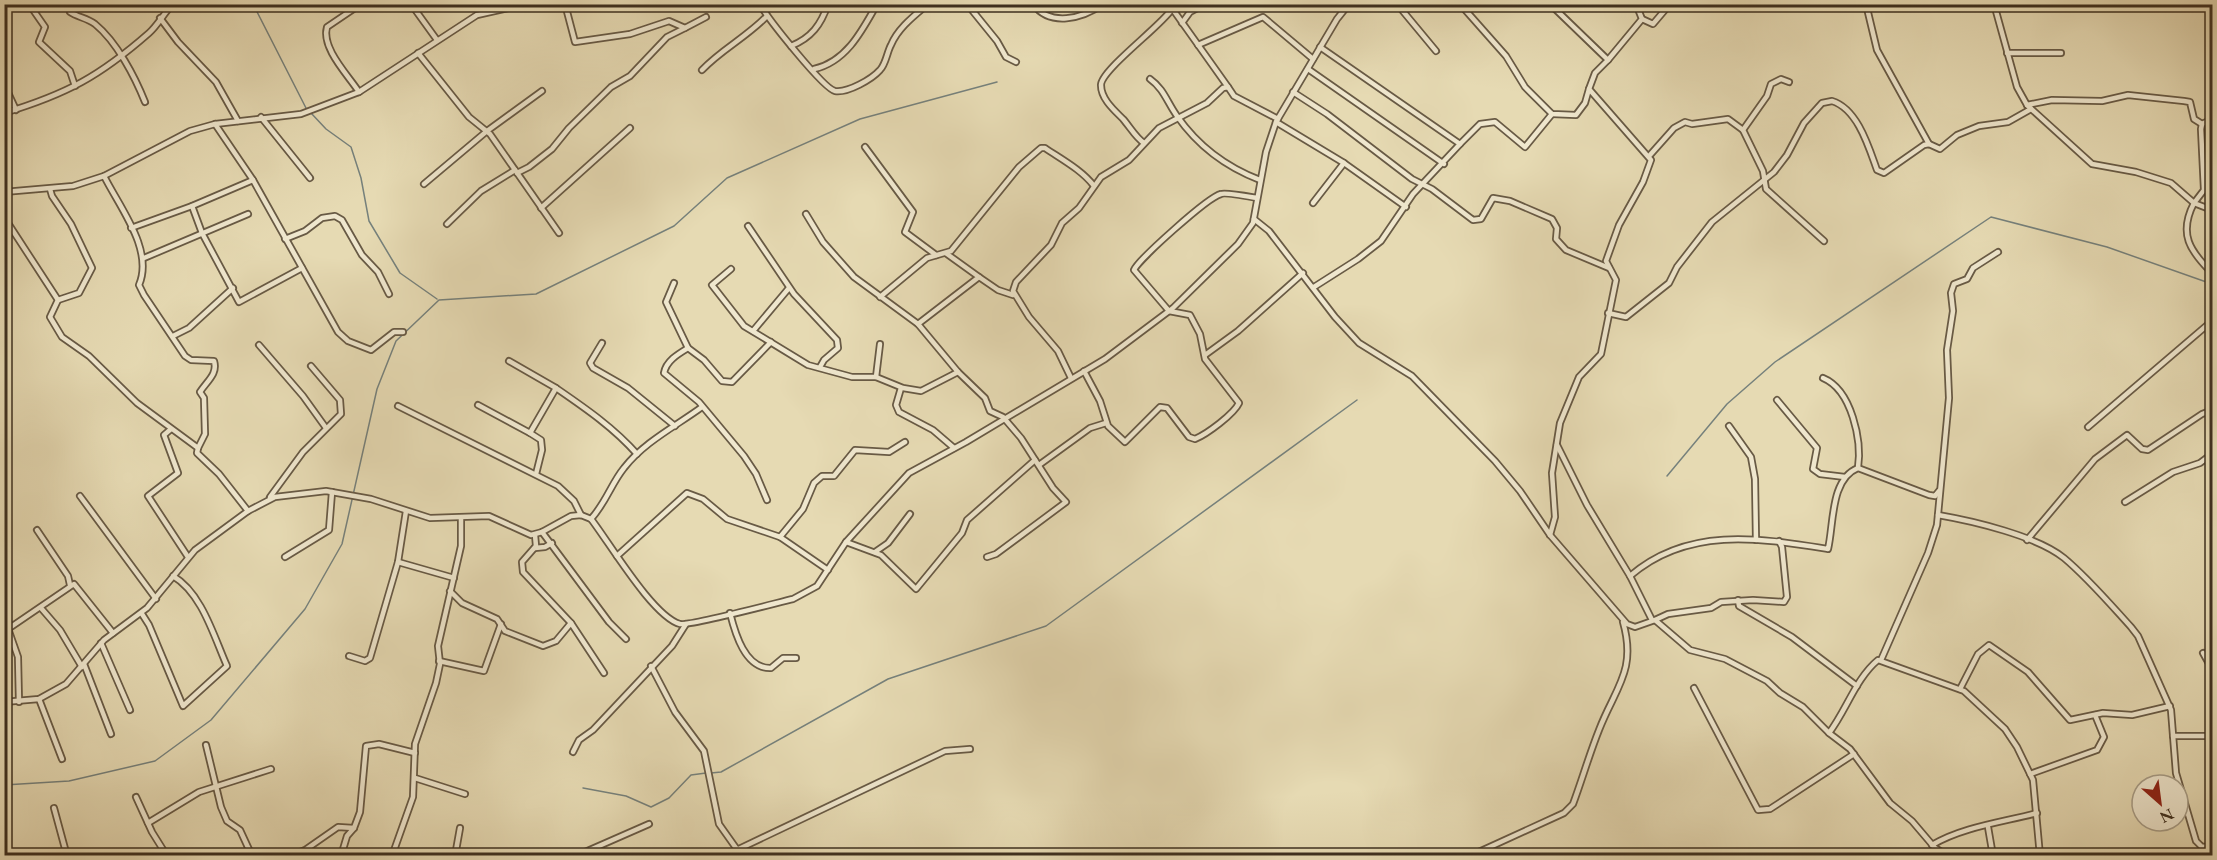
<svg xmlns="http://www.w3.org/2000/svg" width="2217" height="860" font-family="'EB Garamond',serif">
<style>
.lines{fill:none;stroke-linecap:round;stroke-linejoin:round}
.stream{stroke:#76817c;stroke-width:1.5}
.minor-casing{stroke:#685a45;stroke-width:8}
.minor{stroke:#efe7ce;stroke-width:4.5}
</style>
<rect width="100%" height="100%" fill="#e6dab3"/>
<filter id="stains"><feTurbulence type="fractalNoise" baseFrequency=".00333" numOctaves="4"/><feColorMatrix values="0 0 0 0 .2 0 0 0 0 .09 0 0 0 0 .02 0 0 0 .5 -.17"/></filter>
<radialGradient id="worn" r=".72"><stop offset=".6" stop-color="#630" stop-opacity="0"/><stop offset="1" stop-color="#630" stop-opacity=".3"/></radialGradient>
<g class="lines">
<g class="stream">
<polyline points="253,4 307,110"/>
<polyline points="311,113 326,129 351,147 361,178 369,221 400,273 437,299"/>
<polyline points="1667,476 1727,404 1775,362 1991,217 2107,247 2212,284"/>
<polyline points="711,773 721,772 888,679 1046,626 1357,400"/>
<polyline points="4,785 69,781 155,761 211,720 305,609 342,544 377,389 396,341 439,300 536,294 674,226 727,178 860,119 997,82"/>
<polyline points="583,788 626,796 651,807 669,798 691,775 706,773"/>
</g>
<g class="minor-casing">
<g id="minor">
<polyline points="29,4 45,27 39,42 70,71 75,86"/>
<polyline points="411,4 437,40"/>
<polyline points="565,4 575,42 630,34 669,21 685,28 706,17"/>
<path d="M760 4C767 18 824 89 835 91 848 93 872 79 880 70 886 64 887 52 891 45 898 28 914 16 928 4"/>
<polyline points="967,4 997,41 1006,57 1016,62"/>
<path d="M1033 4C1050 27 1082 19 1103 4"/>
<polyline points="1169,4 1228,87"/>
<polyline points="1397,4 1436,51"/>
<polyline points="1460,4 1506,56 1525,87 1552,114 1576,115 1585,103 1589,89"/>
<polyline points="1550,4 1608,60 1595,73 1589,89 1651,160 1643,182 1619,225 1606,261 1616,280 1601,354 1579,377 1560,423 1552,473 1555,517 1550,535"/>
<polyline points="1866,4 1877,50 1929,144"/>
<path d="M1994 4 2017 87 2027 105 2092 164 2136 172 2171 183 2194 203C2178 234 2190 251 2212 273"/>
<polyline points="1867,9 1880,4"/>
<path d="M70 12C77 17 87 18 95 24 117 42 135 77 145 102"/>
<polyline points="160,18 178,42 216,82 238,121"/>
<polyline points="1642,19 1653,24 1670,4"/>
<polyline points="1182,23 1190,12 1205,4"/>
<polyline points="1198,45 1263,17 1313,59"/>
<path d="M791 46C811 38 821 25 828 4"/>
<polyline points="418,53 469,117 490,134 559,233"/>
<polyline points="2007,53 2061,53"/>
<polyline points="1608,60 1642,19 1636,4"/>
<path d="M814 69C846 62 862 31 877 4"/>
<polyline points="1308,69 1444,164"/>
<path d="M702 70C722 49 747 37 767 16"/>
<path d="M1150 79C1164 89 1167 102 1177 116 1198 146 1226 167 1260 180"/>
<polyline points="1789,82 1781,79 1771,84 1767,96 1743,130 1763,171 1766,189 1824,241"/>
<polyline points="4,84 16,110"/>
<path d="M359 92C348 75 321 48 327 27L361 4"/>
<polyline points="1293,92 1327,114 1412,179 1432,189 1473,220 1481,219 1493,198 1510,201 1552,219 1557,228 1556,239 1566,250 1609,268"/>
<polyline points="2027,105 2052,100 2102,101 2128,95 2184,101 2190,102 2194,119 2202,124"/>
<path d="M4 113C67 94 100 76 149 33 158 25 164 13 173 4"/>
<polyline points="261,117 310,178"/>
<polyline points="2212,119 2202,124 2201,129 2204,190 2194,203 2212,210"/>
<polyline points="1276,122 1344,163 1406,207"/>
<polyline points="215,124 253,180 338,332 348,341 371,350 394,332 403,332"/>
<path d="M1144 143C1136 138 1130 127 1123 119 1114 110 1101 99 1101 85 1101 70 1161 26 1172 9"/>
<polyline points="1460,144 1480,124 1495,122 1525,147 1552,114"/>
<polyline points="865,147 913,212 905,232 936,255"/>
<polyline points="1650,155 1674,128 1685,122 1692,124 1728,119 1743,130"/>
<polyline points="517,173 529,167 552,149 569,128 611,87 630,76 667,37 685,28"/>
<path d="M104 176C120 208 154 250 139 285L144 295 185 356 191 360 214 361C218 374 207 381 200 392L204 398 205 434 198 448"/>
<polyline points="424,184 487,131 542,91"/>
<polyline points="50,189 52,196 71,224 92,268 79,293 58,300"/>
<polyline points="4,192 73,186 104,176 190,131 215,124 301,114 359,92 477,15 527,4"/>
<polyline points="1313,203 1344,163"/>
<polyline points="192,206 202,233 239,302 302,268"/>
<polyline points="541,208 630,128"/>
<polyline points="806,214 823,242 854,277 918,324 958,372 985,398 990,411 1003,417 1021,438 1053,488 1066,502 996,554 987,557"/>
<polyline points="4,217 58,300 50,317 62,337 89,356 137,403 198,448 197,453 219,474 248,511"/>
<path d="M1254 219 1269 231 1335 317 1359 343 1412 376 1495 461 1520 491 1550 535 1627 624 1635 627 1655 620 1690 650 1725 659 1767 681 1780 693 1803 707 1829 733C1846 711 1856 678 1878 660L1964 691 2005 729 2017 747 2033 780 2040 856"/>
<polyline points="447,224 481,191 515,170"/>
<polyline points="748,226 794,294 837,340 838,348 824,360 820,367"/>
<polyline points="131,228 192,206 253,180"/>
<polyline points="285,239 305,231 322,218 335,216 342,220 362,255 378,272 389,294"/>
<polyline points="144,258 248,214"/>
<polyline points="731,269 712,285 744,326 808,365 852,377 876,377 903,388 921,391 958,372"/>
<polyline points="979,277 998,290 1013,295"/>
<polyline points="674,283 666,302 688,348 704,360 722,381 732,382 771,342"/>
<polyline points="1314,287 1358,259 1381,241 1413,194 1460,144 1320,47"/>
<path d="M880 297 927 258 951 251 1019 167 1041 148H1045C1061 159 1082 170 1094 186"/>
<path d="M1608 313 1626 317 1669 283 1677 267 1712 222 1774 172 1787 155 1804 123 1822 103 1832 101C1858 109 1869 148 1877 170L1884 173 1924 145 1929 144 1940 149 1957 135 1979 126 2008 122 2031 109"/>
<polyline points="918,324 979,277 947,254"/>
<polyline points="753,331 789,288"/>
<polyline points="173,336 189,328 233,288"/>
<polyline points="602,343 590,363 593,368 628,388 675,426"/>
<polyline points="259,345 303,396 326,428"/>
<path d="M688 348C678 354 666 361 664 373L699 402 744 456 756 474 767 500"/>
<polyline points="1205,355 1238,331 1303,273"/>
<polyline points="509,361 556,388 530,433 541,440 542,450 536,474"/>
<path d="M1084 371 1100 401 1108 426 1125 442 1160 407 1167 408 1189 437 1195 439C1207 434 1234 414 1239 403L1205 359 1200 334 1190 315 1169 311 1134 270C1138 260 1208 197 1221 194 1225 192 1251 197 1257 198"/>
<polyline points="876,377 880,344"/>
<polyline points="1071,378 1058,351 1029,317 1013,291 1016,282 1051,245 1062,223 1079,208 1101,177 1129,160 1159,128 1207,103 1223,88 1228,87 1234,96 1278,119"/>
<path d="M1823 378C1852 390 1862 441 1858 468"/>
<path d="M556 388C585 408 613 427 637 454"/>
<polyline points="901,388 896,405 899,412 933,430 954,448"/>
<polyline points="1777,400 1817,448 1813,469 1820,474 1845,477"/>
<polyline points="478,405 530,433"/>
<polyline points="398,406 558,486 574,501 581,515"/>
<polyline points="1729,426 1751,457 1755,479 1756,540"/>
<polyline points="2088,427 2212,321"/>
<polyline points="171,429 164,435 178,473 148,496 188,557"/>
<polyline points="1557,445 1587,505 1630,576"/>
<polyline points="1039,465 1090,428 1106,423"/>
<polyline points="80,496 156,599"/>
<polyline points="270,497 303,452 341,414 340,400 311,366"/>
<polyline points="2125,502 2173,472 2200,463 2212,454"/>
<path d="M1938 515C1973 521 2037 536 2064 558 2088 578 2110 604 2131 627L2138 636 2171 710 2176 773 2196 841 2202 847 2212 846"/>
<path d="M591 519C607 501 611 484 624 468 644 442 676 426 702 407"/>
<polyline points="37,530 68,576 70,585"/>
<polyline points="542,532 609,622 626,639"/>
<polyline points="535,535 536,546 522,562 523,572 571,623 604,673"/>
<polyline points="780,537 803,509 814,483 822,476 834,476 855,450 889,452 905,442"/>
<polyline points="2027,540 2095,459 2127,435 2142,449 2148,450 2202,414 2210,411 2212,414"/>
<polyline points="846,542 881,555 916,589 962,533 967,520 1035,460"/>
<polyline points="535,548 545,547 552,543"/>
<polyline points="875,552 888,543 910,514"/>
<polyline points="617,556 687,493 703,499 727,519 780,537 828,570"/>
<polyline points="285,557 329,530 332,492"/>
<polyline points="398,562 454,578"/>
<polyline points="450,591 462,603 497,619 505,631 543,646 556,641 571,623"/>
<polyline points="1738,600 1739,606 1792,637 1857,686"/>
<polyline points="4,602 8,595"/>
<polyline points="41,608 60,630 82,667"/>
<path d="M730 613C735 633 745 669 771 668L783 658H796"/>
<path d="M142 614 149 625 183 706 227 666C214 637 202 593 173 576"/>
<polyline points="4,617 18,657 19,702"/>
<path d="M1652 620 1630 576C1688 526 1759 538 1828 549 1834 524 1830 479 1858 468L1929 495 1935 496 1939 491"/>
<polyline points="1655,620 1668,614 1711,608 1721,602 1753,600 1784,602 1787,597 1782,547 1779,541"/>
<polyline points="8,629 74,584 113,633"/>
<polyline points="101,643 130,710"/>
<polyline points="2203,653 2212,669"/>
<polyline points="349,656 365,661 370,658 398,562 406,511"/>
<polyline points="1881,660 1928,553 1937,525 1949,398 1947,350 1953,311 1951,293 1954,284 1967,279 1973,268 1998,252"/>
<polyline points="439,661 484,671 501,624"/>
<polyline points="84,664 111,734"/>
<polyline points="651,666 675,712 704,751 719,824 736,848 746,856"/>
<polyline points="1694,688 1758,810 1770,809 1854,754"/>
<polyline points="1960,689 1978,654 1989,645 2028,672 2070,720 2103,713 2132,715 2170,706"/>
<polyline points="39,699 62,759"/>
<path d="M4 702 39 699 66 684 104 640 147 608 195 550 248 511 275 497 326 491 371 499 430 518 489 516 531 535 542 532 571 516 581 515 591 519C609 542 653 617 680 624 690 626 776 603 793 599L817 586 846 542 909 473 966 442 1105 359 1173 308 1238 244 1253 223 1266 152 1276 122 1337 19 1349 4"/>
<polyline points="1829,733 1850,749 1890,803 1912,821 1935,848 1948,856"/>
<polyline points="2173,736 2212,736"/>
<polyline points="206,745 221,807 227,821 240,830 252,856"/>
<polyline points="573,752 579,740 593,730 672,646 686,624"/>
<polyline points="2030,774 2097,750 2104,737 2095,715"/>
<polyline points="415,778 465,794"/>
<polyline points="136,797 152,832 167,856"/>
<polyline points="54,808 67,856"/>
<polyline points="148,823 199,792 271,769"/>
<polyline points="1988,827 1993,856"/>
<path d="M1932 845C1962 827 2003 822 2037 813"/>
<polyline points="290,856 305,850 338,827 354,828"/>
<polyline points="341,856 347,836 354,828 360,812 366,746 379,744 415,753"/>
<polyline points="392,856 413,797 415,744 436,683 440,664 438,646 461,546 461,518"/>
<polyline points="455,856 460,828"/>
<polyline points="576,856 649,824"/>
<polyline points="724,856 945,751 970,749"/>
<path d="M1470 856 1564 813 1573 804C1582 780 1589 755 1599 730 1615 688 1637 671 1623 622"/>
</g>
</g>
<use href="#minor" class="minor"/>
</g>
<rect width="2217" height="860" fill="none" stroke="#e6dab3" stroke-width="24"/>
<rect x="6" y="6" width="2205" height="848" fill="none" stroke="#3e3020" stroke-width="3"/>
<rect x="12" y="12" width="2193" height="836" fill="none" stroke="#3e3020" stroke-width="1.5"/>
<g transform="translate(2160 803) rotate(152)"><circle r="28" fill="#efe7ce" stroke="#a89e88" stroke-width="1.5"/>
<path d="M0-4.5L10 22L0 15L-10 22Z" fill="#8f2418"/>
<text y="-9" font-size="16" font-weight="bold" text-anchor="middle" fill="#3e3020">N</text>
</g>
<rect width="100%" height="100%" filter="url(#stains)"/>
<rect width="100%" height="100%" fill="url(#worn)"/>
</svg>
